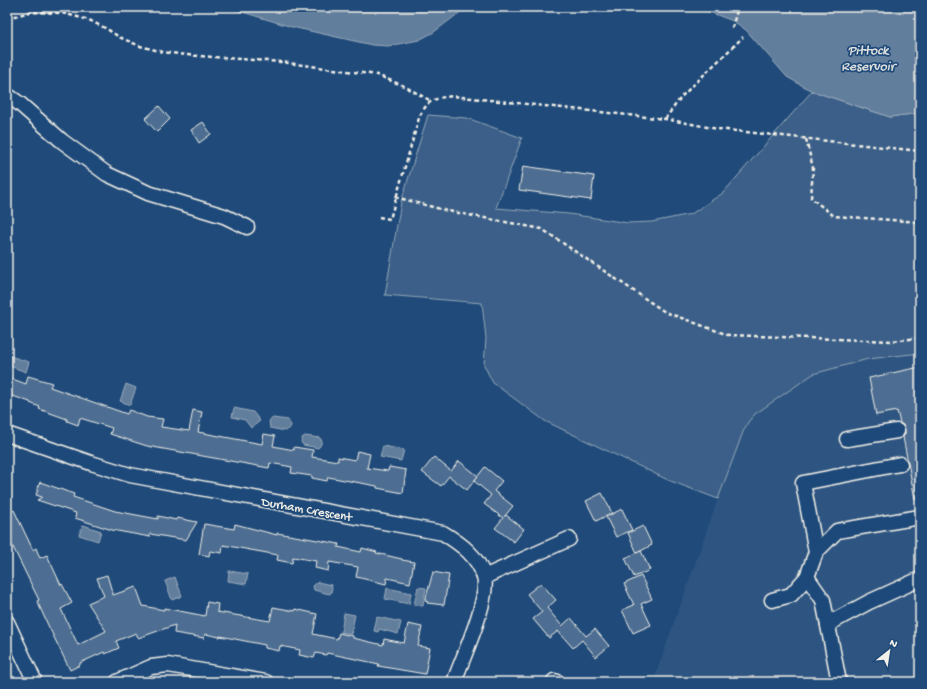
<svg xmlns="http://www.w3.org/2000/svg" width="927" height="689" font-family="'Gochi Hand',sans-serif">
<style>
.built{fill:#2d5581}
.green{fill:#3a5f88;stroke:#97a8b8}
.water{fill:#627e9d;stroke:#9cacbb}
.building{fill:#4d6e92;stroke:#f4f1e8}
.lines{fill:none;stroke-linecap:round;stroke-linejoin:round}
.minor-casing{stroke:#f4f1e8;stroke-width:17}
.path{stroke:#f4f1e8;stroke-width:2.5;stroke-dasharray:4 3;stroke-linecap:butt}
.minor{stroke:#1f4a7a;stroke-width:14}
.labels{text-anchor:middle;stroke-width:3.5;stroke-linejoin:round;paint-order:stroke}
.street-label{font-size:13px;fill:#f4f1e8;stroke:#1f4a7a}
.water-label{font-size:14px;font-style:italic;fill:#dee0dd;stroke:#1f4a7a}
</style>
<rect width="100%" height="100%" fill="#1f4a7a"/>
<filter id="ink" filterUnits="userSpaceOnUse"><feTurbulence type="fractalNoise" baseFrequency=".025" numOctaves="2"/><feDisplacementMap in="SourceGraphic" scale="8" xChannelSelector="R" yChannelSelector="G"/><feConvolveMatrix kernelMatrix="1 2 1 2 8 2 1 2 1" color-interpolation-filters="sRGB"/></filter>
<g filter="url(#ink)">
<polygon class="built" points="920,353 920,682 653,682 734,454 748,422 755,414 813,374 868,359"/>
<polygon class="green" points="812,91 890,117 920,113 920,353 868,359 813,374 755,414 748,422 743,432 718,499 668,480 545,421 493,383 484,365 486,338 482,303 385,295 401,202 428,115 467,118 522,138 496,208 569,214 628,223 652,222 691,214 723,193"/>
<g class="water">
<polygon points="226,7 467,7 434,32 419,40 388,46 372,45 292,27"/>
<polygon points="690,7 920,7 920,113 890,117 812,91 787,77 746,30 733,21 704,10"/>
<polygon points="10,356 29,362 26,372 7,365"/>
<polygon points="126,384 136,388 130,405 120,401"/>
<polygon points="234,408 253,412 260,421 251,428 245,420 232,417"/>
<polygon points="273,418 288,420 291,425 290,428 285,431 270,428 269,421"/>
<polygon points="305,436 320,438 322,441 320,446 318,448 303,445 301,442 302,438"/>
<polygon points="383,446 404,450 401,461 380,457"/>
<polygon points="83,525 101,531 98,541 79,535"/>
<polygon points="229,571 248,574 246,584 228,581"/>
<polygon points="175,577 182,596 172,600 165,581"/>
<polygon points="318,582 331,585 332,587 331,593 329,594 314,590 313,586"/>
<polygon points="418,587 426,588 423,606 414,605"/>
<polygon points="387,588 411,593 409,604 385,599"/>
<polygon points="344,613 355,615 351,634 341,632"/>
<polygon points="377,617 401,622 398,634 379,629 378,632 374,631"/>
</g>
<g class="building">
<polygon points="159,106 170,119 157,132 145,119"/>
<polygon points="203,122 211,134 199,143 191,130"/>
<polygon points="523,166 594,176 591,200 519,190"/>
<polygon points="920,367 920,499 915,499 903,437 905,434 905,429 903,425 900,423 897,411 876,415 869,378"/>
<polygon points="28,376 52,383 50,387 127,414 129,410 147,417 163,419 161,427 189,431 193,410 202,412 198,432 262,444 264,434 275,436 273,446 294,450 294,447 313,450 312,457 338,461 338,457 355,460 357,451 370,454 367,468 388,471 389,467 406,470 403,493 377,488 377,486 328,477 327,481 312,478 312,476 291,473 292,467 270,463 269,468 147,446 110,434 112,428 80,418 78,425 67,421 67,419 39,409 40,407 30,403 30,402 7,394 7,377 26,384"/>
<polygon points="434,457 451,471 459,461 478,476 467,490 449,476 441,486 422,472"/>
<polygon points="485,467 502,481 494,491 513,506 504,517 506,515 524,529 514,542 495,528 503,518 484,504 491,495 474,481"/>
<polygon points="40,482 74,494 73,497 115,511 158,519 158,516 176,520 177,518 197,522 186,540 150,534 150,537 112,530 75,518 76,513 37,500 42,497 36,495"/>
<polygon points="602,493 612,513 596,521 586,501"/>
<polygon points="622,509 632,530 616,537 606,517"/>
<polygon points="14,510 33,550 36,548 40,558 47,555 61,585 62,584 72,603 61,609 78,645 106,631 88,603 104,596 97,578 107,575 113,595 136,587 143,606 164,610 164,608 205,616 207,602 218,604 217,612 270,621 273,607 295,611 295,609 317,614 313,634 337,639 339,633 353,636 353,638 383,645 384,639 404,643 408,624 422,627 418,646 430,648 425,674 378,666 379,664 327,653 326,655 316,653 314,658 299,655 300,650 280,646 279,651 265,648 265,645 220,636 220,637 205,634 204,638 174,633 175,625 138,638 136,633 116,641 119,648 105,654 104,652 80,663 80,665 70,670 47,623 37,601 39,600 32,586 12,545 10,546 7,541 7,514"/>
<polygon points="204,524 234,529 235,524 277,535 277,533 312,539 339,544 338,547 361,552 362,548 377,552 376,553 402,559 402,560 414,562 410,583 387,578 386,584 356,577 358,567 329,562 328,571 315,568 316,561 293,557 292,563 277,560 278,555 223,545 222,553 210,551 209,556 199,554"/>
<polygon points="643,526 652,545 637,553 628,533"/>
<polygon points="641,551 650,570 634,577 625,558"/>
<polygon points="433,572 449,575 444,605 427,603 428,602 425,601"/>
<polygon points="641,576 652,599 641,604 651,625 633,633 622,610 634,605 624,584"/>
<polygon points="541,583 556,600 547,608 562,626 571,618 586,636 595,629 609,646 596,657 582,640 573,648 558,631 549,638 533,619 542,612 527,594"/>
</g>
<g class="lines">
<g class="minor-casing">
<g id="minor">
<polyline points="7,95 20,104 62,141 107,174 148,193 224,216 247,227"/>
<path d="M7 434 91 463 130 475 443 533C461 544 478 556 484 577 490 599 462 659 454 682"/>
<polyline points="847,439 897,431"/>
<polyline points="816,552 837,531 920,517"/>
<polyline points="484,577 569,539"/>
<polyline points="807,577 823,600 839,682"/>
<polyline points="772,600 791,595 807,577 816,552 803,483 900,464"/>
<polyline points="7,622 35,682"/>
<polyline points="828,624 869,602 920,579"/>
<polyline points="554,681 558,682"/>
<polyline points="117,682 151,667 168,665 266,682"/>
</g>
</g>
<g class="path">
<polyline points="7,18 30,12 62,13 89,20 107,29 119,37 140,46 163,52 186,55 281,62 377,75 404,86 431,101"/>
<polyline points="732,28 738,7"/>
<polyline points="665,119 682,96 743,37"/>
<polyline points="806,139 813,168 811,198 834,216 920,222"/>
<polyline points="395,197 448,211 542,229 665,312 728,335 891,341 920,338"/>
<path d="M379 217 390 219 419 118C427 101 433 98 453 96L665 119 718 129 920 151"/>
</g>
<use href="#minor" class="minor"/>
</g>
</g>
<g class="labels">
<g class="street-label">
<text transform="translate(307 508) rotate(10)" y="5">Durham Crescent</text>
</g>
<g class="water-label">
<text x="868" y="54">Pittock<tspan x="868" dy="16">Reservoir</tspan></text>
</g>
</g>
<rect width="927" height="689" fill="none" stroke="#1f4a7a" stroke-width="24"/>
<rect x="12" y="12" width="903" height="665" fill="none" stroke="#f4f1e8" stroke-width="1.5" filter="url(#ink)"/>
<g transform="translate(889 651) rotate(30)" stroke="#1f4a7a" stroke-width="3" paint-order="stroke">
<path d="M0-3L7 15L0 10L-7 15Z" fill="#f4f1e8"/>
<text y="-6" font-size="11" font-weight="bold" text-anchor="middle" fill="#f4f1e8">N</text>
</g>
</svg>
